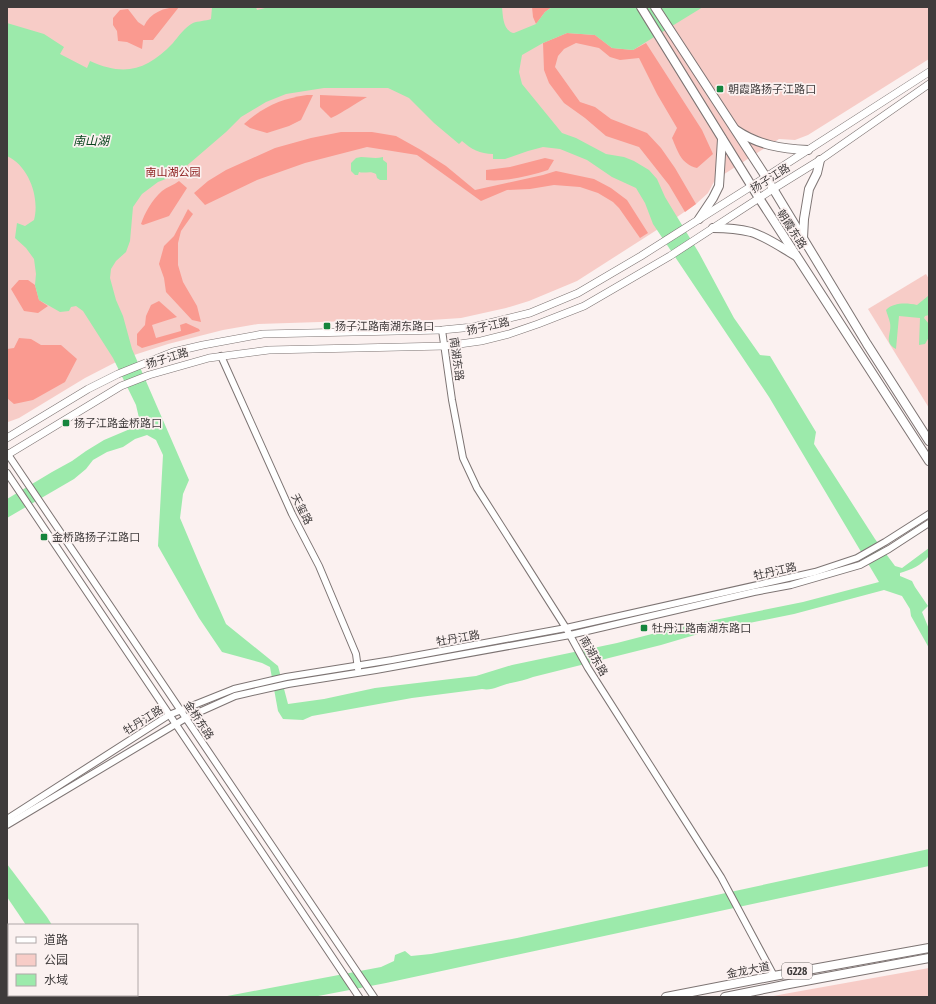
<svg xmlns="http://www.w3.org/2000/svg" width="936" height="1004" font-family="'Fira Sans Condensed','Noto Sans SC',sans-serif">
<style>
.green{fill:#f7ccc7}
.forest{fill:#fa9a90}
.water{fill:#9ceaab;fill-rule:evenodd}
.lines{fill:none;stroke-linecap:round;stroke-linejoin:round}
.tertiary-casing{stroke:#7d7473;stroke-width:8}
.secondary-casing{stroke:#7d7473;stroke-width:8}
.primary-casing{stroke:#7d7473;stroke-width:10}
.trunk-casing{stroke:#7d7473;stroke-width:10}
.tertiary{stroke:#fff;stroke-width:6}
.secondary{stroke:#fff;stroke-width:7}
.primary{stroke:#fff;stroke-width:8}
.trunk{stroke:#fff;stroke-width:8}
.poi-dot{fill:#15853d;stroke:#fbf1f0;stroke-width:1.5}
.labels{text-anchor:middle;stroke-width:3.5;stroke-linejoin:round;paint-order:stroke}
.shield{fill:#fbf1f0;stroke:#777271;stroke-width:1}
.shield-label{font-size:10px;font-weight:bold;fill:#3f3b3b}
.poi-label{font-size:11px;fill:#3f3b3b;stroke:#fbf1f0;text-anchor:start}
.park-label{font-size:11px;fill:#8b1c1c;stroke:#fbf1f0}
.street-label{font-size:11px;fill:#3f3b3b;stroke:#fbf1f0}
.water-label{font-size:12px;font-style:italic;fill:#09441d;stroke:#fbf1f0}
</style>
<rect width="100%" height="100%" fill="#fbf1f0"/>
<g class="green">
<polygon points="7,7 929,7 929,59 808,135 795,140 779,139 715,180 708,193 696,204 677,217 577,281 529,301 506,308 461,318 416,321 382,320 258,324 223,330 168,344 134,355 116,362 85,378 19,418 8,422 7,421"/>
<polygon points="926,274 929,279 929,408 868,309"/>
<polygon points="929,968 929,997 768,997 784,994"/>
</g>
<g class="forest">
<path d="M179 7 153 40H143L142 49 127 42 118 41 117 31 113 25V18L120 10 128 9 138 22 144 26C150 13 164 7 179 7Z"/>
<polygon points="532,7 552,7 545,12 536,24 533,17"/>
<path d="M567 33 595 35 612 48 633 50 646 43 702 130 713 154 697 168C681 164 678 152 672 138L677 128 657 94 639 58 620 60 610 57 599 48 576 43 564 49 558 56 555 67 580 102 595 107 611 119 647 133 661 148 675 168 696 204 685 212 669 185 639 147 606 136 585 118 564 103 549 83 544 70 543 43Z"/>
<path d="M307 95H313L301 120 289 126 267 133 250 128 244 124C264 106 281 99 307 95Z"/>
<path d="M320 95 367 97C354 104 344 112 331 118L320 107Z"/>
<polygon points="341,132 372,132 396,136 421,150 446,166 475,190 543,175 556,171 594,179 611,188 627,200 648,233 640,238 619,208 613,202 598,193 580,187 554,185 530,189 507,190 481,201 417,155 367,147 305,163 257,180 205,205 194,193 208,181 226,170 275,148 311,138"/>
<path d="M545 158 554 160 548 170C529 176 506 182 486 180V170L510 167Z"/>
<path d="M179 181 187 188 169 216 143 225 141 224C145 212 152 200 162 191 167 187 174 185 179 181Z"/>
<polygon points="188,209 193,214 181,231 178,243 178,265 183,282 197,306 201,322 192,320 166,292 164,278 159,264 164,246 174,236"/>
<polygon points="19,280 28,280 35,285 39,300 48,306 38,313 24,311 11,289"/>
<polygon points="159,301 177,317 152,325 156,338 181,331 180,325 186,323 199,329 200,331 142,348 137,345 137,334 145,325 146,316 151,305"/>
<polygon points="19,338 31,339 41,345 61,345 77,359 65,382 33,400 14,404 7,398 7,349 14,348"/>
</g>
<g class="water">
<path d="M212 7H256L257 10 269 7H502C503 17 503 31 514 33L536 24 545 12 552 7H703L633 50 612 48 595 35 567 33 543 43 522 55 519 72 522 84 562 133 576 138 606 154 624 157 634 161 649 170 657 179 665 197 699 253 734 318 760 355 770 356 816 432 814 444 875 539 895 566 902 568 929 548V556C920 566 913 569 900 573V576L912 581 915 587 928 606 922 612 929 629V648L911 616 910 609 902 596 884 590 794 614 705 632 661 645 533 677C525 680 519 681 511 683 500 685 493 691 482 689L412 698 312 716 303 720 283 719 278 711 270 667 262 663 222 652 199 618 158 546 163 455 156 440 147 435 135 439 123 447 107 452 93 460 86 469 74 479 7 518V499L52 472 72 461 86 451 104 440 130 429 139 418 136 405 113 358 83 311 76 306 71 307 69 311 60 312 39 300 35 285 36 274 34 259 26 248 15 238 17 223 25 226 34 220C40 198 29 166 7 156V23L44 34 64 47 60 54 87 68 90 61C125 77 147 70 173 43 178 37 185 27 193 23 198 21 206 21 211 19ZM324 88H388L409 98 434 123 459 144 462 141C471 149 480 154 493 154V159H505L528 151 543 147 560 149 587 160 612 177 636 188 645 203 653 224 769 397 879 582 803 602 675 628 617 643 512 665 476 676 375 688 324 699 288 704 278 666 226 624 199 563 180 518 183 494 189 480 132 349 123 316 116 300 110 278 111 269 116 261 126 252 130 241 133 207 142 194 158 182 176 175 226 132 241 117 266 102 286 94Z"/>
<path d="M361 157C369 157 375 159 383 157V160L387 163V180H380L377 178 376 174C370 170 365 174 359 172L358 175H355L351 171V163L356 158Z"/>
<path d="M928 296 929 315 925 316 924 318 929 324V337L925 344 919 345 920 318 899 316 896 349C883 342 892 334 890 323 889 318 887 314 886 310 894 302 907 303 917 305Z"/>
<polygon points="929,849 929,866 386,983 313,997 222,997 381,967 394,961 395,955 405,951 411,956 431,954 517,938"/>
<polygon points="7,864 47,917 52,925 26,925 7,897"/>
</g>
<g class="lines">
<g class="tertiary-casing">
<g id="tertiary">
<polyline points="442,330 452,400 463,458 477,488 566,628 588,668 721,877 774,976"/>
<polyline points="221,356 292,514 319,566 356,654 358,669"/>
<polyline points="7,453 374,997"/>
<polyline points="7,473 359,997"/>
<polyline points="7,819 169,715 234,689 286,677 392,660 566,628 815,572 857,558 885,542 929,514"/>
<polyline points="7,825 186,718 235,696 288,684 376,670 570,635 754,592 791,585 860,565 889,549 929,523"/>
</g>
</g>
<g class="secondary-casing">
<g id="secondary">
<polyline points="7,438 88,389 118,374 173,352 203,345 263,334 442,330 473,327 530,313 578,293 641,256 766,177 929,72"/>
<polyline points="7,455 121,386 149,375 209,358 269,350 445,346 481,341 509,334 538,324 584,306 670,256 773,189 820,160 929,84"/>
</g>
</g>
<g class="primary-casing">
<g id="primary">
<polyline points="641,7 759,198 929,461"/>
<polyline points="655,7 766,177 867,344 929,441"/>
<path d="M736 130C758 145 782 149 808 150"/>
<polyline points="699,219 713,198 719,186 722,139"/>
<path d="M713 228C726 228 739 229 751 232 767 237 782 248 796 256"/>
<polyline points="803,238 804,219 809,189 817,173 820,160"/>
</g>
</g>
<g class="trunk-casing">
<g id="trunk">
<polyline points="666,997 774,976 929,948"/>
<polyline points="725,997 789,984 929,958"/>
</g>
</g>
<use href="#tertiary" class="tertiary"/>
<use href="#secondary" class="secondary"/>
<use href="#primary" class="primary"/>
<use href="#trunk" class="trunk"/>
</g>
<g class="poi-dot">
<rect x="716" y="85" width="8" height="8" rx="2"/>
<rect x="323" y="322" width="8" height="8" rx="2"/>
<rect x="62" y="419" width="8" height="8" rx="2"/>
<rect x="40" y="533" width="8" height="8" rx="2"/>
<rect x="640" y="624" width="8" height="8" rx="2"/>
</g>
<g class="labels">
<rect class="shield" x="782" y="963" width="30" height="16" rx="3"/>
<g class="shield-label">
<text x="797" y="975">G228</text>
</g>
<g class="poi-label">
<text x="728" y="93">朝霞路扬子江路口</text>
<text x="335" y="330">扬子江路南湖东路口</text>
<text x="74" y="427">扬子江路金桥路口</text>
<text x="52" y="541">金桥路扬子江路口</text>
<text x="652" y="632">牡丹江路南湖东路口</text>
</g>
<g class="park-label">
<text x="173" y="176">南山湖公园</text>
</g>
<g class="street-label">
<text transform="translate(770 178) rotate(-32)" y="4">扬子江路</text>
<text transform="translate(792 229) rotate(57)" y="4">朝霞东路</text>
<text transform="translate(488 326) rotate(-13)" y="4">扬子江路</text>
<text transform="translate(167 358) rotate(-17)" y="4">扬子江路</text>
<text transform="translate(457 359) rotate(82)" y="4">南湖东路</text>
<text transform="translate(302 509) rotate(63)" y="4">天玺路</text>
<text transform="translate(775 571) rotate(-13)" y="4">牡丹江路</text>
<text transform="translate(458 638) rotate(-10)" y="4">牡丹江路</text>
<text transform="translate(594 656) rotate(60)" y="4">南湖东路</text>
<text transform="translate(143 720) rotate(-32)" y="4">牡丹江路</text>
<text transform="translate(199 720) rotate(56)" y="4">金桥东路</text>
<text transform="translate(748 970) rotate(-11)" y="4">金龙大道</text>
</g>
<g class="water-label">
<text x="91" y="145">南山湖</text>
</g>
</g>
<rect width="936" height="1004" fill="none" stroke="#3f3b3b" stroke-width="16"/>
<rect x="8" y="924" width="130" height="72" fill="#fbf1f0" stroke="#b0a8a8"/>
<rect x="16" y="937" width="20" height="6" fill="#ffffff" stroke="#b0a8a8"/>
<text x="44" y="944" font-size="12" fill="#3f3b3b">道路</text>
<rect x="16" y="954" width="20" height="12" fill="#f7ccc7" stroke="#b0a8a8"/>
<text x="44" y="964" font-size="12" fill="#3f3b3b">公园</text>
<rect x="16" y="974" width="20" height="12" fill="#9ceaab" stroke="#b0a8a8"/>
<text x="44" y="984" font-size="12" fill="#3f3b3b">水域</text>
</svg>
